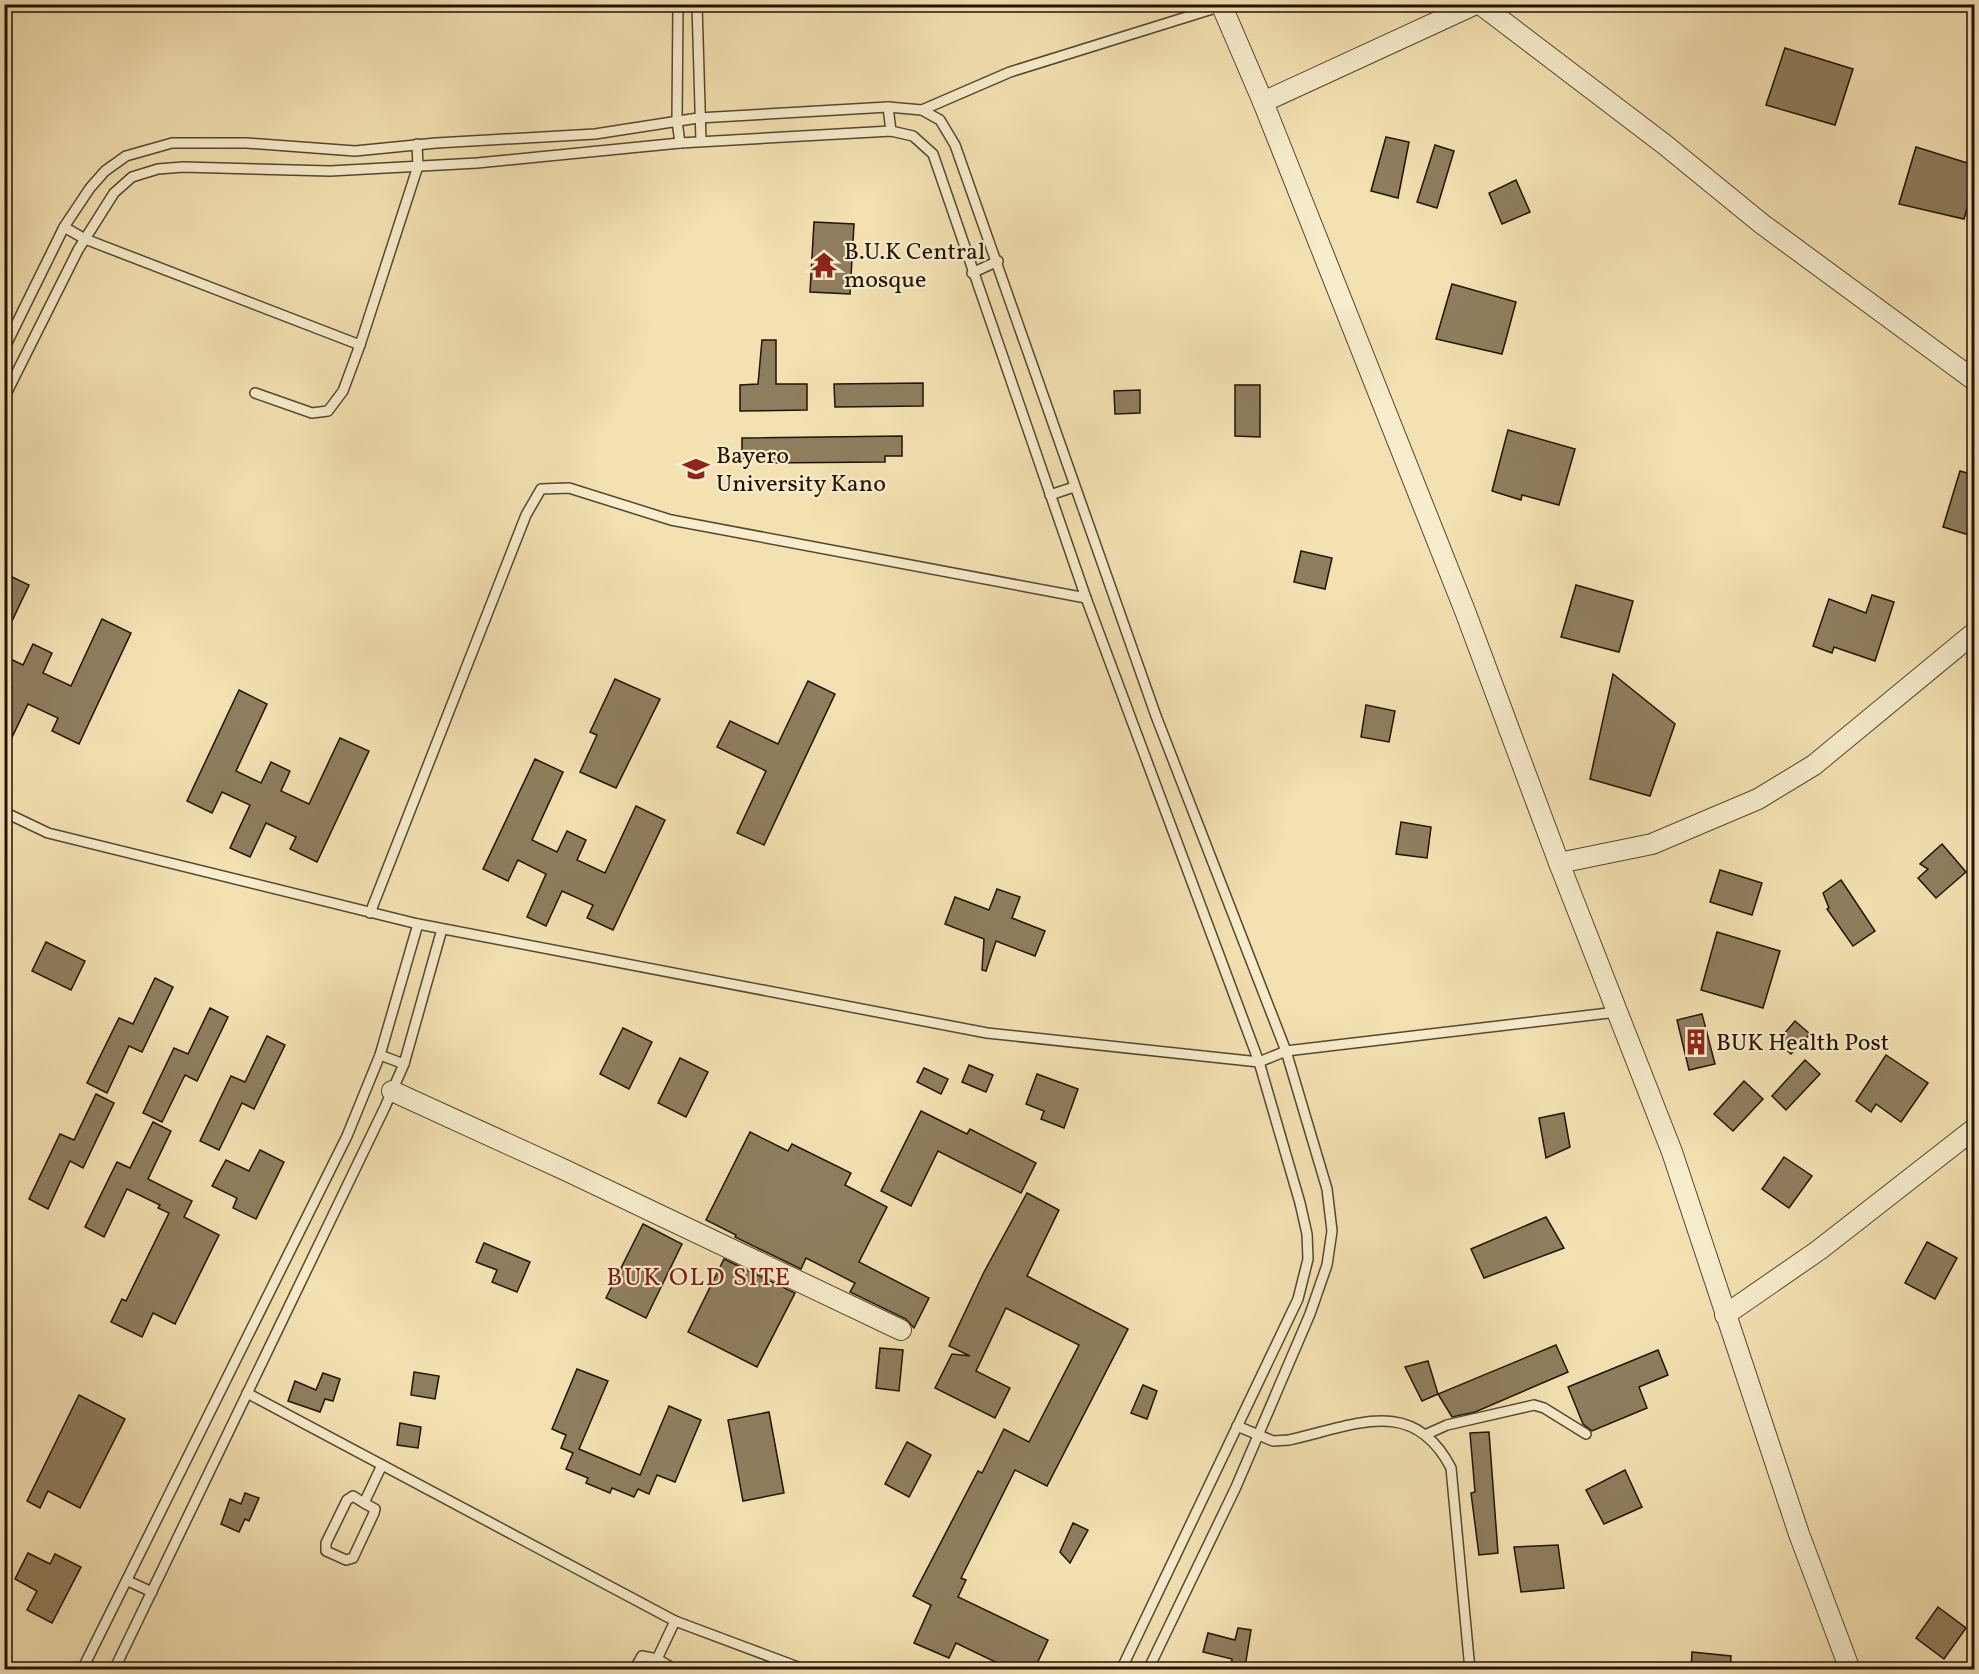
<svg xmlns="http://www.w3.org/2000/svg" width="1979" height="1674" font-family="Vollkorn,serif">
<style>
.building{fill:#8f7e5e;stroke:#231204;stroke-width:1.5}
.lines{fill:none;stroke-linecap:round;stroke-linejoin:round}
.lane-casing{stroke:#57462f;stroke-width:12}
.street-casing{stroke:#57462f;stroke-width:22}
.lane{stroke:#f7eccc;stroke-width:9}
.street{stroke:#f7eccc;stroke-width:20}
.labels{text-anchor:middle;stroke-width:4.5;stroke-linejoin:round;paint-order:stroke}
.poi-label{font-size:24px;fill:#231204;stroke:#f7eccc;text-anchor:start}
.neighbourhood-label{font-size:26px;letter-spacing:1.5px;fill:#7a1f14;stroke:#f7eccc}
</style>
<rect width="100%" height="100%" fill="#f3e1b1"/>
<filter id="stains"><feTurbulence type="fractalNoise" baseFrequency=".00333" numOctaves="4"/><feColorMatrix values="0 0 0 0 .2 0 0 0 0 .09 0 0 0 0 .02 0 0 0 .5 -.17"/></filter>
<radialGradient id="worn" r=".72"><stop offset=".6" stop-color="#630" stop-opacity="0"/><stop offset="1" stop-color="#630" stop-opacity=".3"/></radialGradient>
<g class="building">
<polygon points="1785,48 1853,69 1835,125 1766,105"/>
<polygon points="1386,137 1409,142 1398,198 1371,191"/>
<polygon points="1435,145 1454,151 1437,208 1417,202"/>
<polygon points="1916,147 1974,165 1974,184 1964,219 1899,204"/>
<polygon points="1516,180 1530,212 1502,224 1489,193"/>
<polygon points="814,222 854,224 850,294 810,292"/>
<polygon points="1452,284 1516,302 1502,354 1436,339"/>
<polygon points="762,340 776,340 776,384 807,384 807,410 740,411 740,385 758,384"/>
<polygon points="923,383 923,406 835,407 834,384"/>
<polygon points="1235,385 1260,385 1260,437 1235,436"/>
<polygon points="1140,390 1140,413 1115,414 1114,391"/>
<polygon points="1508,430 1575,449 1559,505 1522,495 1521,500 1492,491"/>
<polygon points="902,436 902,456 885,456 885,462 762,463 762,458 742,458 742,438"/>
<polygon points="1960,471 1974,475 1974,516 1969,535 1943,527"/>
<polygon points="1301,551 1332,558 1325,589 1294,582"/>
<polygon points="4,573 29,585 4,638"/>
<polygon points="1576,585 1633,601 1619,652 1561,637"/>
<polygon points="1872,595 1894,602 1875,661 1834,647 1832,653 1813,646 1829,599 1866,613"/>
<polygon points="102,619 131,633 79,744 52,731 58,718 28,704 4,754 4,703 12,687 4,683 4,656 23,665 33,644 52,653 43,673 71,686"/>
<polygon points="1613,674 1675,724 1650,796 1590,779"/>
<polygon points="615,679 660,699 616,788 580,772 597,735 590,732"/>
<polygon points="808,681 835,694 764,845 737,833 766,771 717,747 730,721 778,744"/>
<polygon points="239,690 267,704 236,771 261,783 271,762 290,771 281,791 309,804 340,738 369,751 317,862 290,849 296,837 266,823 250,857 230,848 250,805 222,792 212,813 187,801"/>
<polygon points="1366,705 1395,711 1389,742 1361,737"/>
<polygon points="535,759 563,772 532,840 557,852 567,831 586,840 577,860 605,873 636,806 665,820 613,930 587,918 593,905 562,891 546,926 527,917 546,874 518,860 508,881 483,869"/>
<polygon points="1401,822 1431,827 1427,858 1396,854"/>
<polygon points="1942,844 1966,872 1936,898 1918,878 1928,869 1920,864"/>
<polygon points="1720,870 1762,883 1752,915 1710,902"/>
<polygon points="1841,880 1875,931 1853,946 1827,909 1829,908 1823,893"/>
<polygon points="997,889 1020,897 1012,918 1045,931 1035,956 996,941 986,971 982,970 984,939 945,924 955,897 989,910"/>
<polygon points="1717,932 1780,951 1763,1008 1701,990"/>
<polygon points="46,942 85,961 71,990 32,971"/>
<polygon points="155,978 173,987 142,1052 129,1046 107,1093 87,1083 119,1018 133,1024"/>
<polygon points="210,1008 228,1017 197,1081 185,1075 162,1122 143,1113 174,1048 188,1054"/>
<polygon points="1702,1014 1715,1064 1689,1070 1677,1020"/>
<polygon points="1795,1021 1810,1034 1791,1054 1777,1042"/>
<polygon points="623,1028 652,1042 629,1089 600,1074"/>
<polygon points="267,1036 285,1045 254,1109 242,1103 219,1150 200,1141 231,1076 245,1082"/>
<polygon points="1886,1055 1928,1083 1901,1122 1876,1104 1871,1112 1856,1101"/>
<polygon points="680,1058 708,1072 686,1117 658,1103"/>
<polygon points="1805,1060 1820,1074 1786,1110 1772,1096"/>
<polygon points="969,1065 993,1075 986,1092 962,1082"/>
<polygon points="924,1068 948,1079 941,1094 917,1082"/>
<polygon points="1037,1074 1078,1089 1064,1128 1041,1119 1044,1111 1026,1104"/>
<polygon points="1744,1081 1763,1099 1733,1131 1714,1114"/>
<polygon points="96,1094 114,1103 83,1168 70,1161 48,1209 29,1199 60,1134 74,1140"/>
<polygon points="921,1111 967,1134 970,1129 1036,1163 1021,1193 938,1151 911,1206 881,1191"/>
<polygon points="1564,1113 1570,1147 1546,1158 1539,1118"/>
<polygon points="153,1122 171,1131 148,1179 192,1201 184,1217 219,1235 175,1324 153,1313 142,1337 111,1322 122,1299 126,1301 169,1213 158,1208 160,1205 127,1189 104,1237 85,1227 117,1162 130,1168"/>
<polygon points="750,1132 788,1151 792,1144 851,1173 845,1185 887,1207 859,1262 929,1298 914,1328 906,1319 850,1292 855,1283 806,1258 801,1269 735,1237 736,1235 706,1220"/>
<polygon points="260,1150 284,1162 256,1219 233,1208 237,1198 212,1186 226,1160 249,1171"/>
<polygon points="1784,1157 1812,1176 1789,1208 1762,1189"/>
<polygon points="1027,1193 1059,1210 1027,1276 1128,1329 1047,1486 1015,1470 961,1578 966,1580 958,1597 1048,1640 1034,1670 1012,1670 956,1643 949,1658 914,1643 931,1605 913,1596 978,1471 982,1473 1004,1429 1029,1442 1079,1345 1006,1308 976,1371 1010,1388 995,1418 935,1388 952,1354 970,1356 949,1346 984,1272"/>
<polygon points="1546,1217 1564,1248 1484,1278 1471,1249"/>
<polygon points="643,1224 682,1244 646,1318 606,1298"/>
<polygon points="1927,1242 1957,1258 1935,1299 1905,1283"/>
<polygon points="484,1243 530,1262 517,1292 492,1282 497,1270 476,1262"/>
<polygon points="724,1259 795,1293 757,1367 688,1332"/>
<polygon points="1556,1345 1568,1372 1475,1412 1452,1417 1438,1394"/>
<polygon points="880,1348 903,1350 899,1391 876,1388"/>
<polygon points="1658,1350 1668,1375 1639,1387 1647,1408 1592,1431 1583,1424 1568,1387"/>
<polygon points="1428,1361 1438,1394 1422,1401 1405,1367"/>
<polygon points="577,1369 608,1381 579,1449 640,1475 669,1406 701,1420 675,1482 657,1475 649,1494 638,1489 634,1497 612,1488 610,1493 586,1483 588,1478 566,1469 573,1453 561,1448 566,1435 552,1429"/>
<polygon points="414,1372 439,1376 435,1399 411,1395"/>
<polygon points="323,1373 340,1379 333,1401 325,1399 320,1412 288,1401 295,1381 316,1390"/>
<polygon points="1143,1385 1157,1391 1147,1419 1131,1413"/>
<polygon points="79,1395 125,1419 80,1508 48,1491 40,1508 27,1501"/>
<polygon points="769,1412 784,1493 743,1501 728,1420"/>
<polygon points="400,1423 421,1427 418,1448 397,1445"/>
<polygon points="1489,1432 1498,1553 1479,1555 1471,1493 1475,1492 1470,1433"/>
<polygon points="907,1442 931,1455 909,1497 885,1484"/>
<polygon points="1625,1470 1642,1507 1604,1524 1586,1490"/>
<polygon points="245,1493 259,1498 249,1521 245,1519 239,1532 221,1524 230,1499 241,1504"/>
<polygon points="1073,1523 1088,1530 1070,1563 1060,1552"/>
<polygon points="1558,1545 1564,1588 1521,1592 1514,1547"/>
<polygon points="28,1553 50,1564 55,1554 81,1567 52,1623 27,1610 37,1591 15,1579"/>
<polygon points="1938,1607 1966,1628 1944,1659 1916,1638"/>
<polygon points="1238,1628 1251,1630 1245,1667 1231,1665 1232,1659 1203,1652 1208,1633 1235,1640"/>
<polygon points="1692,1652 1731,1656 1730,1670 1691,1670"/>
</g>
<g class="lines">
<g class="lane-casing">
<g id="lane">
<polyline points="678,4 677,121 680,143"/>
<polyline points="697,4 701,141"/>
<polyline points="888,107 891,131"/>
<polyline points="922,110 1010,72 1222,6"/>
<polyline points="64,227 85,239 360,345 418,166 417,144"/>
<polyline points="972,273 998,261"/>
<polyline points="4,349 64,227 90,188 105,171 126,156 172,143 246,143 355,151 436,143 595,134 698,118 888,107 922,110 940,120 955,145 1156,716 1286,1051 1327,1189 1332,1231 1327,1265 1310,1314 1236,1487 1148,1670"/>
<polyline points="255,393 312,413 328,411 343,391 360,345"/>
<polyline points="4,398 78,250 114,193 132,177 158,169 183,167 330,171 477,163 680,143 891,131 913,136 933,154 1086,598 1259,1062 1300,1203 1307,1234 1308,1259 1298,1299 1121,1670"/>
<polyline points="1050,495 1074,487"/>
<polyline points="4,812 48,833 418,924 987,1033 1259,1062 1286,1051 1617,1012"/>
<polyline points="370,913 526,515 541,489 569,488 671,520 1086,598"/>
<polyline points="380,1055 404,1064"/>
<polyline points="247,1393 675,1621 806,1670"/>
<path d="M1237 1426 1273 1441 1289 1440C1353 1426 1413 1394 1451 1468L1470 1670"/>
<polyline points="1427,1434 1447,1425 1534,1405 1544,1408 1586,1434"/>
<polyline points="364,1503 353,1496 347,1500 326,1543 326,1551 346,1560 353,1558 374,1513 375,1509 364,1503 382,1465"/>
<polyline points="128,1581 152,1592"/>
<polyline points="82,1670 347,1136 380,1055 418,924"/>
<polyline points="114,1670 385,1107 404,1064 442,929"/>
<polyline points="634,1670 642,1656 657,1659"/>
<polyline points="669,1670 669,1666 657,1659 675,1621"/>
</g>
</g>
<g class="street-casing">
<g id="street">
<polyline points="1221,4 1263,102 1465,611 1559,863 1672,1152 1799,1534 1850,1670"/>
<polyline points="1480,4 1664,144 1762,224 1974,380"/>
<polyline points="1263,102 1476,4"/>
<polyline points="1559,863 1652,844 1758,799 1814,765 1974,633"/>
<polyline points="392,1091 565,1170 901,1330"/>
<polyline points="1725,1315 1819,1250 1974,1129"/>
</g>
</g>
<use href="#lane" class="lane"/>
<use href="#street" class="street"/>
</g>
<defs>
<g id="temple-bare" transform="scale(2.07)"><path d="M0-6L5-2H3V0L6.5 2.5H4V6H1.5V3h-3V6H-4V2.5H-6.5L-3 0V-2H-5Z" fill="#8f2418" stroke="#f7eccc" stroke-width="2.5" paint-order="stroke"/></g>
<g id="university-bare" transform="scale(2.07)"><path d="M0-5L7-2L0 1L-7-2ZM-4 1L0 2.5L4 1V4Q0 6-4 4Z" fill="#8f2418" stroke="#f7eccc" stroke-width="2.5" paint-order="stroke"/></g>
<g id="building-bare" transform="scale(2.07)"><path d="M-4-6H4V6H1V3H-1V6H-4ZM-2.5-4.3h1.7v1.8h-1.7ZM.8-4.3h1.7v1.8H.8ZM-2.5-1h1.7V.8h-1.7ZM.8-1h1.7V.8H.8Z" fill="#8f2418" stroke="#f7eccc" stroke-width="2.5" paint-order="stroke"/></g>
</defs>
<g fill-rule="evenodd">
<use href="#temple-bare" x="824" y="265"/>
<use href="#university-bare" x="696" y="469"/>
<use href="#building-bare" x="1696" y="1042"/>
</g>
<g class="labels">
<g class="poi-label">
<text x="844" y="259">B.U.K Central<tspan x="844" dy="28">mosque</tspan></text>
<text x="716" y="463">Bayero<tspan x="716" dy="28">University Kano</tspan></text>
<text x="1716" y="1050">BUK Health Post</text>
</g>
<g class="neighbourhood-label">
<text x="699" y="1285">BUK OLD SITE</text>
</g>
</g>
<rect width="1979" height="1674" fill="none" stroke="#f3e1b1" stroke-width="24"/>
<rect x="6" y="6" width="1967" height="1662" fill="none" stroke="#231204" stroke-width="3"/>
<rect x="12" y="12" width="1955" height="1650" fill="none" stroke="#231204" stroke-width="1.5"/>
<rect width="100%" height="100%" filter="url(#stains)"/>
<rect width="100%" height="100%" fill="url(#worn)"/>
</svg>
